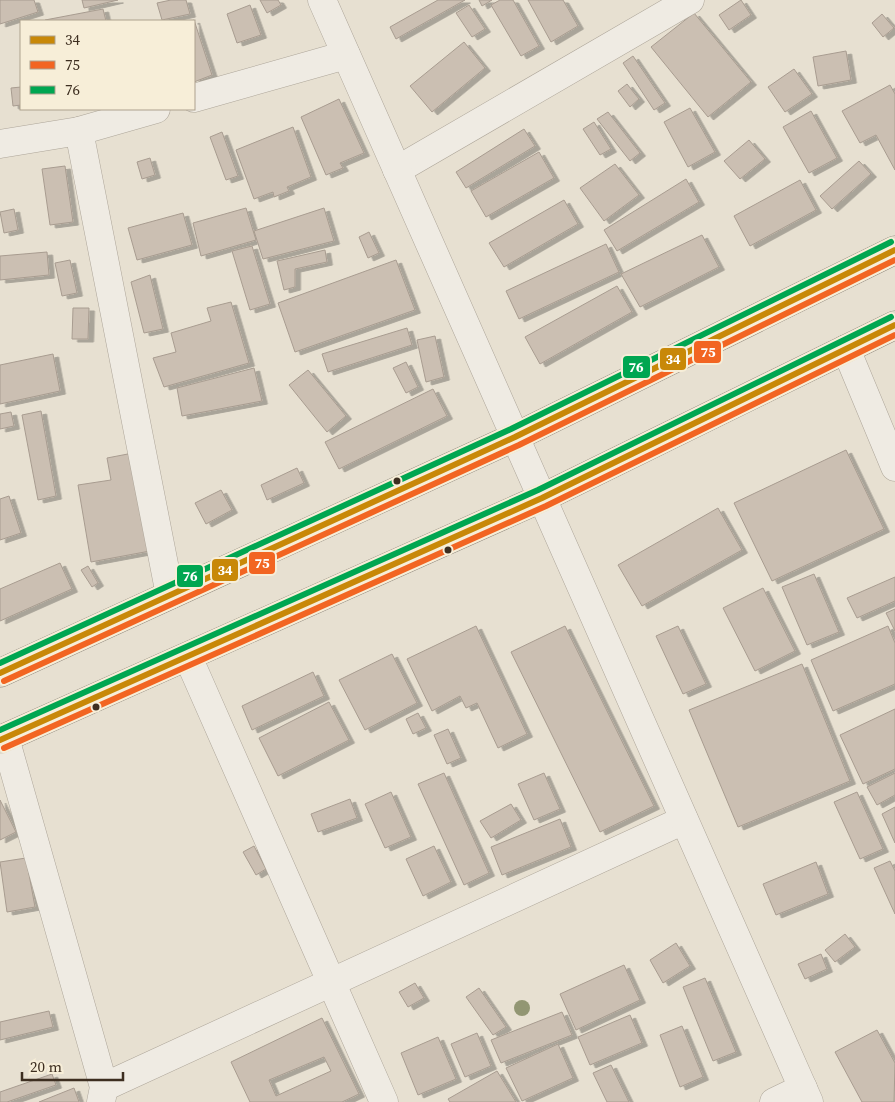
<svg xmlns="http://www.w3.org/2000/svg" width="895" height="1102" font-family="'Source Serif 4',serif">
<style>
.building{fill:#cbbfb2;stroke:#a89c90;fill-rule:evenodd;filter:url(#shadow)}
.lines{fill:none;stroke-linecap:round;stroke-linejoin:round}
.minor-casing{stroke:#ada599;stroke-width:29}
.tertiary-casing{stroke:#ada599;stroke-width:29}
.trunk-casing{stroke:#928b80;stroke-width:29}
.minor{stroke:#efebe3;stroke-width:28}
.tertiary{stroke:#efebe3;stroke-width:28}
.trunk{stroke:#e0d9cb;stroke-width:28}
.bus-1-casing{stroke:#f7eed8;stroke-width:10}
.bus-2-casing{stroke:#f7eed8;stroke-width:10}
.bus-3-casing{stroke:#f7eed8;stroke-width:10}
.bus-1{stroke:#c88808;stroke-width:6}
.bus-2{stroke:#f26522;stroke-width:6}
.bus-3{stroke:#00a651;stroke-width:6}
.tree{fill:#929673}
.bus-dot{fill:#3d2e20;stroke:#f7eed8;stroke-width:2}
.line-badge{stroke:#f7eed8;stroke-width:2}
.badge-label{font-size:14px;text-anchor:middle;font-weight:bold;fill:#fff}
</style>
<defs>
<filter id="shadow"><feDropShadow dx="5.5" dy="3" stdDeviation="0" flood-color="#0004"/></filter>
</defs>
<rect width="100%" height="100%" fill="#e7e0d1"/>
<g class="building">
<polygon points="0,0 34,0 38,12 0,24"/>
<polygon points="82,0 118,0 84,8"/>
<polygon points="171,0 186,0 190,14 162,20 157,3"/>
<polygon points="260,0 278,0 281,5 267,13"/>
<polygon points="438,0 465,0 396,39 390,27"/>
<polygon points="479,0 492,0 482,6"/>
<polygon points="500,0 513,0 539,46 521,56 491,5"/>
<polygon points="528,0 563,0 578,26 551,42"/>
<polygon points="741,0 751,15 729,30 719,15"/>
<polygon points="250,5 261,35 237,43 227,14"/>
<polygon points="469,5 485,29 472,37 456,13"/>
<polygon points="103,9 106,21 46,21 45,20"/>
<polygon points="694,13 751,82 708,117 651,47"/>
<polygon points="882,14 894,28 883,37 872,23"/>
<polygon points="194,20 212,75 194,82 194,21 192,21"/>
<polygon points="464,42 485,68 432,112 410,86"/>
<polygon points="846,51 851,80 818,86 813,57"/>
<polygon points="633,56 665,103 654,110 623,63"/>
<polygon points="794,69 812,94 785,112 768,87"/>
<polygon points="627,84 639,99 630,107 618,91"/>
<polygon points="890,85 895,94 895,170 876,135 860,143 842,111"/>
<polygon points="21,87 21,105 13,106 11,88"/>
<polygon points="339,99 364,153 340,163 343,168 326,175 301,117"/>
<polygon points="690,108 715,152 688,167 664,122"/>
<polygon points="811,111 837,158 809,173 783,127"/>
<polygon points="608,112 640,153 630,161 597,119"/>
<polygon points="594,122 611,149 600,155 583,129"/>
<polygon points="293,127 311,177 287,187 289,191 274,197 273,192 254,199 236,150"/>
<polygon points="524,129 535,146 466,188 456,172"/>
<polygon points="222,132 238,176 226,180 210,137"/>
<polygon points="749,140 765,159 740,179 724,161"/>
<polygon points="539,152 554,178 486,217 471,191"/>
<polygon points="150,158 155,175 142,179 137,162"/>
<polygon points="859,161 871,174 832,209 820,196"/>
<polygon points="615,164 639,195 604,221 580,188"/>
<polygon points="65,166 73,222 50,225 42,169"/>
<polygon points="686,179 699,202 617,251 604,230"/>
<polygon points="800,180 816,210 750,246 734,216"/>
<polygon points="564,200 578,224 504,267 489,243"/>
<polygon points="246,208 256,240 201,256 193,223"/>
<polygon points="324,208 334,241 263,259 254,231"/>
<polygon points="14,209 18,230 4,233 0,212"/>
<polygon points="183,213 192,245 137,260 128,228"/>
<polygon points="369,232 379,253 368,258 359,237"/>
<polygon points="702,235 719,267 640,307 621,274"/>
<polygon points="606,244 619,272 519,319 506,291"/>
<polygon points="252,246 270,304 250,310 232,251"/>
<polygon points="325,250 327,262 295,269 295,287 284,290 277,261"/>
<polygon points="47,252 49,275 0,280 0,256"/>
<polygon points="70,260 77,293 62,296 55,263"/>
<polygon points="396,260 415,310 295,352 278,303"/>
<polygon points="150,275 163,329 144,333 131,282"/>
<polygon points="617,286 632,312 540,364 525,337"/>
<polygon points="231,302 249,363 164,387 153,358 176,352 171,333 211,321 207,308"/>
<polygon points="73,308 89,308 88,339 72,339"/>
<polygon points="407,328 412,345 328,372 322,354"/>
<polygon points="435,336 444,377 426,382 417,340"/>
<polygon points="53,354 60,391 0,404 0,365"/>
<polygon points="406,362 418,387 406,393 393,368"/>
<polygon points="254,368 262,401 182,416 177,388"/>
<polygon points="308,370 346,416 327,432 289,385"/>
<polygon points="433,389 447,416 339,469 325,442"/>
<polygon points="41,411 56,496 38,500 22,415"/>
<polygon points="11,412 14,426 0,429 0,414"/>
<polygon points="846,450 884,529 772,581 734,503"/>
<polygon points="133,453 150,551 91,562 78,485 111,480 107,458"/>
<polygon points="297,468 304,483 267,500 261,485"/>
<polygon points="221,490 232,510 206,524 195,503"/>
<polygon points="9,496 21,533 0,540 0,499"/>
<polygon points="718,508 742,550 642,606 618,565"/>
<polygon points="60,563 72,589 0,621 0,589"/>
<polygon points="88,566 98,583 92,587 81,570"/>
<polygon points="814,574 839,632 807,645 782,587"/>
<polygon points="895,577 895,601 857,618 847,598"/>
<polygon points="763,588 795,651 755,671 723,608"/>
<polygon points="895,609 895,631 886,613"/>
<polygon points="476,626 527,734 498,748 477,703 466,708 460,696 432,711 407,659"/>
<polygon points="565,626 654,806 600,832 511,652"/>
<polygon points="678,626 706,684 683,694 656,636"/>
<polygon points="888,626 895,643 895,684 833,711 811,660"/>
<polygon points="392,654 417,703 365,730 339,680"/>
<polygon points="802,664 850,781 738,827 689,710"/>
<polygon points="313,672 324,696 252,730 242,706"/>
<polygon points="329,702 349,740 278,776 259,738"/>
<polygon points="895,709 895,769 863,784 840,735"/>
<polygon points="418,713 426,728 413,734 406,719"/>
<polygon points="448,729 461,758 447,764 434,735"/>
<polygon points="444,773 489,873 464,885 418,784"/>
<polygon points="544,773 560,809 534,820 518,784"/>
<polygon points="895,773 895,795 877,805 867,787"/>
<polygon points="391,792 411,837 385,848 365,804"/>
<polygon points="857,792 883,849 860,859 834,802"/>
<polygon points="350,799 357,818 318,832 311,814"/>
<polygon points="0,800 16,832 0,840"/>
<polygon points="511,804 521,820 491,838 480,821"/>
<polygon points="895,807 895,843 882,814"/>
<polygon points="560,819 571,847 502,875 491,847"/>
<polygon points="254,846 266,869 256,875 243,852"/>
<polygon points="434,846 451,882 423,896 406,859"/>
<polygon points="26,858 35,907 7,912 0,862"/>
<polygon points="890,861 895,871 895,914 874,868"/>
<polygon points="816,862 828,894 776,915 763,884"/>
<polygon points="845,934 855,947 835,962 825,950"/>
<polygon points="676,943 690,966 663,983 650,960"/>
<polygon points="821,954 827,969 805,979 798,964"/>
<polygon points="624,965 640,1000 576,1030 560,994"/>
<polygon points="705,978 736,1052 713,1061 683,987"/>
<polygon points="415,983 424,998 408,1007 399,992"/>
<polygon points="479,988 506,1027 493,1035 466,997"/>
<polygon points="49,1011 53,1027 0,1040 0,1022"/>
<polygon points="562,1012 572,1035 501,1063 491,1040"/>
<polygon points="630,1015 642,1043 590,1065 578,1037"/>
<path d="M322 1018 359 1094 342 1102H250L231 1062ZM324 1057 331 1071 276 1096 269 1080Z"/>
<polygon points="682,1026 703,1077 680,1087 660,1035"/>
<polygon points="877,1030 895,1063 894,1102 862,1102 835,1052"/>
<polygon points="477,1033 491,1066 465,1077 451,1044"/>
<polygon points="438,1037 456,1079 418,1095 401,1053"/>
<polygon points="558,1044 573,1078 522,1101 506,1068"/>
<polygon points="611,1065 629,1102 607,1102 593,1073"/>
<polygon points="497,1071 516,1102 450,1102 448,1099"/>
<polygon points="52,1074 56,1085 7,1102 0,1102 0,1092"/>
<polygon points="74,1088 79,1102 39,1102"/>
</g>
<g class="lines">
<g class="minor-casing">
<g id="minor">
<polyline points="194,98 346,55"/>
<polyline points="79,131 170,595"/>
<polyline points="0,144 79,131 156,109"/>
<polyline points="397,170 690,0"/>
<polyline points="846,349 895,467"/>
<polyline points="188,657 384,1102"/>
<polyline points="5,738 104,1087 101,1102"/>
<polyline points="104,1087 684,820"/>
<polyline points="774,1102 803,1088"/>
</g>
</g>
<g class="tertiary-casing">
<polyline id="tertiary" points="322,0 809,1102"/>
</g>
<g class="trunk-casing">
<g id="trunk">
<polyline points="0,673 515,437 895,250"/>
<polyline points="0,740 542,498 895,325"/>
</g>
</g>
<use href="#minor" class="minor"/>
<use href="#tertiary" class="tertiary"/>
<use href="#trunk" class="trunk"/>
<g class="bus-1-casing">
<g id="bus-1">
<polyline points="0,673 515,437 895,250"/>
<polyline points="0,740 542,498 895,325"/>
</g>
</g>
<g class="bus-2-casing">
<g id="bus-2">
<polyline points="4,681 519,445 895,260"/>
<polyline points="4,748 546,506 895,335"/>
</g>
</g>
<g class="bus-3-casing">
<g id="bus-3">
<polyline points="0,663 511,429 891,242"/>
<polyline points="0,730 538,490 891,317"/>
</g>
</g>
<use href="#bus-1" class="bus-1"/>
<use href="#bus-2" class="bus-2"/>
<use href="#bus-3" class="bus-3"/>
</g>
<circle class="tree" cx="522" cy="1008" r="8"/>
<g class="bus-dot">
<circle cx="397" cy="481" r="4.5"/>
<circle cx="448" cy="550" r="4.5"/>
<circle cx="96" cy="707" r="4.5"/>
</g>
<g class="line-badge">
<rect x="693" y="340" width="29" height="24" rx="5" fill="#f26522"/>
<rect x="659" y="347" width="28" height="24" rx="5" fill="#c88808"/>
<rect x="622" y="355" width="29" height="24" rx="5" fill="#00a651"/>
<rect x="248" y="551" width="28" height="24" rx="5" fill="#f26522"/>
<rect x="211" y="558" width="28" height="24" rx="5" fill="#c88808"/>
<rect x="176" y="564" width="28" height="24" rx="5" fill="#00a651"/>
</g>
<g class="badge-label">
<text x="708" y="357">75</text>
<text x="673" y="364">34</text>
<text x="636" y="372">76</text>
<text x="262" y="568">75</text>
<text x="225" y="575">34</text>
<text x="190" y="581">76</text>
</g>
<rect x="20" y="20" width="175" height="90" fill="#f7eed8" stroke="#ada18e"/>
<rect x="30" y="36" width="25" height="8" fill="#c88808" stroke="#ada18e"/>
<text x="65" y="45" font-size="15" fill="#3d2e20">34</text>
<rect x="30" y="61" width="25" height="8" fill="#f26522" stroke="#ada18e"/>
<text x="65" y="70" font-size="15" fill="#3d2e20">75</text>
<rect x="30" y="86" width="25" height="8" fill="#00a651" stroke="#ada18e"/>
<text x="65" y="95" font-size="15" fill="#3d2e20">76</text>
<path d="M22 1072v8h101v-8" fill="none" stroke="#3d2e20" stroke-width="2.5"/>
<text x="30" y="1072" font-size="15" fill="#3d2e20" stroke="#f7eed8" stroke-width="4" paint-order="stroke">20 m</text>
</svg>
